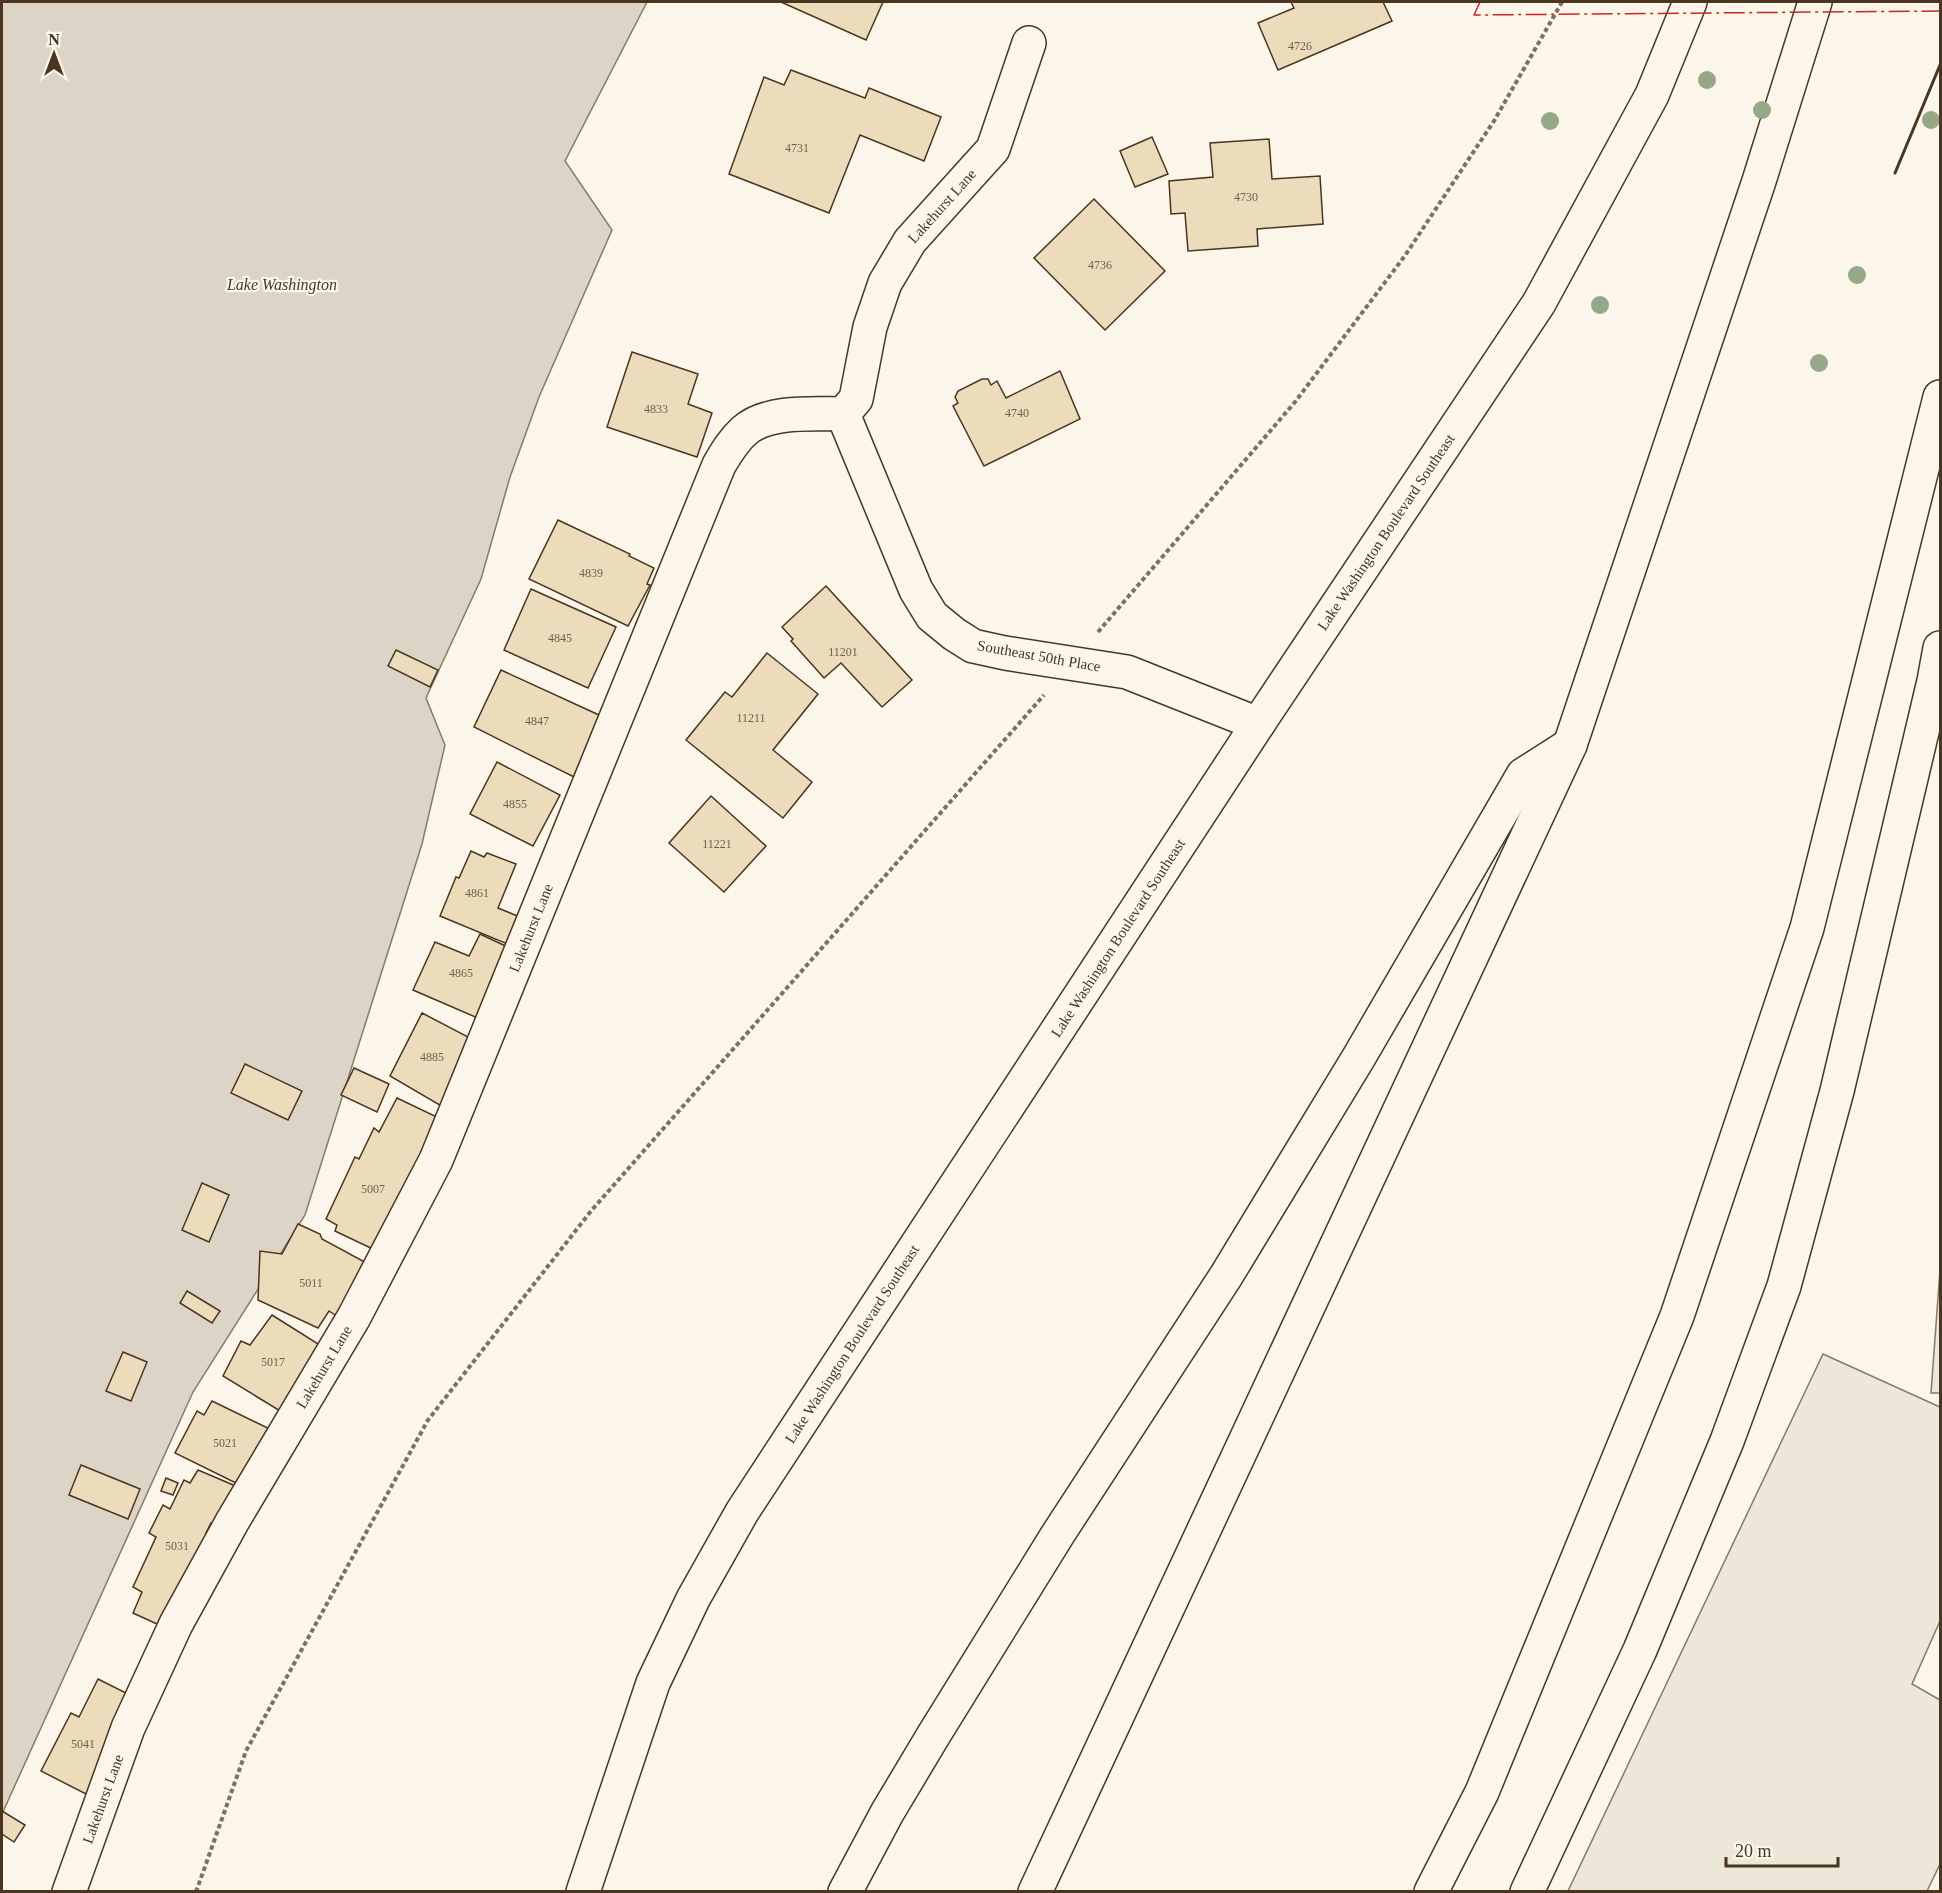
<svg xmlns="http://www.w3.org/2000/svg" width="1942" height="1893" font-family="Georgia,serif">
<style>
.green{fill:#ede6d9;stroke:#887966;stroke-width:1.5}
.parking{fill:#ede7d9;stroke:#887966;stroke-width:1.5}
.water{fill:#dcd4c6;stroke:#887966;stroke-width:1.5}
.building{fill:#ecdcbc;stroke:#4a3520;stroke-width:1.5}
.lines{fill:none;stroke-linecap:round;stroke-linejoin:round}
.street-casing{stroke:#4a3520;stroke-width:36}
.highway-casing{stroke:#4a3520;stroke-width:36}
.path{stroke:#7f6f5c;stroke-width:4;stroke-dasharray:4.5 3;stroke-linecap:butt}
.street{stroke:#fbf6e9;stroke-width:33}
.highway{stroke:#fbf6e9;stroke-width:33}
.wall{stroke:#4a3520;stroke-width:3}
.power{stroke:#c62828;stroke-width:1.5;stroke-dasharray:21 4.5 3 4.5;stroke-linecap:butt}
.tree{fill:#96a887}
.labels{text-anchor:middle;stroke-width:4.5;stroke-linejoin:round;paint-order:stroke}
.number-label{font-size:12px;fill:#725f47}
.street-label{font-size:15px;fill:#4a3520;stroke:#fbf6e9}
.water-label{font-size:16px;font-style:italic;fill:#4a3520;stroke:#fbf6e9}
</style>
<rect width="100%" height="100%" fill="#fbf6e9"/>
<polygon class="green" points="1940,1270 1940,1393 1931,1393"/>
<polygon class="parking" points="1823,1354 1940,1407 1940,1621 1912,1684 1940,1700 1940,1864 1927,1891 1568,1891"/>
<polygon class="water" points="2,2 647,2 565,161 612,230 539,397 510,477 481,579 426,698 445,745 422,844 305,1215 193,1392 2,1814"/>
<g class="building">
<polygon points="781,2 883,2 866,40"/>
<polygon points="1291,2 1383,2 1392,21 1278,70 1258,23 1294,8"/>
<polygon points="791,70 865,98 869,88 941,117 924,161 860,135 829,213 729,174 764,77 784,85"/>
<polygon points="1152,137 1168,174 1135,187 1120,151"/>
<polygon points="1269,139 1272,179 1320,176 1323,224 1257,229 1258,246 1188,251 1185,213 1171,214 1169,181 1213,177 1210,143"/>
<polygon points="1094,199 1165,271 1105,330 1034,258"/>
<polygon points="632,352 698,374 688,404 712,413 697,457 607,427"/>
<polygon points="1060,371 1080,419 984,466 953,406 958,403 955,397 958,391 982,379 988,379 991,385 997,381 1006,398"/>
<polygon points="558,520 630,554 629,556 654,568 647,584 650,585 628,626 529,579"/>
<polygon points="826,586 912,680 882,707 841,663 824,678 791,641 793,639 782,627"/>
<polygon points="531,589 616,627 588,688 504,650"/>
<polygon points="396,650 438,670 430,687 388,666"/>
<polygon points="767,653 818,694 773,750 812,782 783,818 686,740 725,692 732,697"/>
<polygon points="501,670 599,715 574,777 474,727"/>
<polygon points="497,762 560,795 533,846 470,814"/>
<polygon points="711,796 766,846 724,892 669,843"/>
<polygon points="471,851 484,857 487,853 516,864 498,908 520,917 510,945 440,916 456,877 459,878"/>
<polygon points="480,934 512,949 480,1019 413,990 435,942 469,956"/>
<polygon points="422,1013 472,1039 443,1107 390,1076"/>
<polygon points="245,1064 302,1091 288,1120 231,1093"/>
<polygon points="354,1068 389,1084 377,1112 341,1095"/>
<polygon points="397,1098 439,1118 377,1251 335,1231 337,1225 326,1219 355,1157 359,1159 374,1128 379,1132"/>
<polygon points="202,1183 229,1195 209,1242 182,1230"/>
<polygon points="298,1224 320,1234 322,1239 372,1266 338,1317 329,1311 318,1328 258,1300 260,1251 282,1254"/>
<polygon points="187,1291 220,1311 212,1323 180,1303"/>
<polygon points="272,1315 323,1347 285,1414 223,1376 241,1341 250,1345"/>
<polygon points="123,1352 147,1362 131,1401 106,1391"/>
<polygon points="212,1401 276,1432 242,1486 175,1453 197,1411 204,1415"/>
<polygon points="81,1465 140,1489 128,1519 69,1495"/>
<polygon points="198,1470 238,1487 222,1529 211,1523 206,1533 212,1538 173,1605 169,1602 157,1624 133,1613 142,1592 133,1587 156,1537 149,1533 163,1505 170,1509 184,1480 190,1483"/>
<polygon points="166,1478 178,1483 173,1495 161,1491"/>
<polygon points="98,1679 134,1697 86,1794 41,1771 71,1713 79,1717"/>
<polygon points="2,1811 25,1825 14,1842 2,1834"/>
</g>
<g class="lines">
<g class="street-casing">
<g id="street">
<polyline points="843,414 916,590 932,616 954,634 973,646 1005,653 1127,672 1258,724"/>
<path d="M69 1892 128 1728 176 1624 232 1522 354 1317 436 1160 719 465C726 453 733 441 744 431 767 410 814 414 843 414L856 399 870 327 885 283 910 241 993 149 1029 43"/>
<polyline points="583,1892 653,1683 693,1599 742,1512 1258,724 1539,303 1652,95 1690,2"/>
</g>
</g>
<g class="highway-casing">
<g id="highway">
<polyline points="845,1892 887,1813 933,1736 1058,1534 1226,1276 1359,1057 1523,775 1570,745"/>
<polyline points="1035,1892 1570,745 1759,181 1815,2"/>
<polyline points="1431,1892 1482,1792 1677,1316 1807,928 1940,397"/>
<polyline points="1527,1892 1640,1650 1727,1441 1784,1286 1837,1091 1934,681 1940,648"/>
</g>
</g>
<g class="path">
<polyline points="1098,632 1295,402 1404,257 1494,121 1562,2"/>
<polyline points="196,1892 246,1751 428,1420 591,1211 1044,695"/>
</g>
<use href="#street" class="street"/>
<use href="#highway" class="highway"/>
<polyline class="wall" points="1895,173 1940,65"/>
<polyline class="power" points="1480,2 1474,15 1940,11"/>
</g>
<g class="tree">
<circle cx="1707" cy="80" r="9"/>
<circle cx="1762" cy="110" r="9"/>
<circle cx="1931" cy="120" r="9"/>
<circle cx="1550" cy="121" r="9"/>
<circle cx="1857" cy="275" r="9"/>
<circle cx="1600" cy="305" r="9"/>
<circle cx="1819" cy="363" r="9"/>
</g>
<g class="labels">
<g class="number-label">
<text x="1300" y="50">4726</text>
<text x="797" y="152">4731</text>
<text x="1246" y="201">4730</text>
<text x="1100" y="269">4736</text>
<text x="656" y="413">4833</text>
<text x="1017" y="417">4740</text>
<text x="591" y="577">4839</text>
<text x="560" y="642">4845</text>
<text x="843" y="656">11201</text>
<text x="751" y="722">11211</text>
<text x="537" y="725">4847</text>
<text x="515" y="808">4855</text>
<text x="717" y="848">11221</text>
<text x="477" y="897">4861</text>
<text x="461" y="977">4865</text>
<text x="432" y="1061">4885</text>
<text x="373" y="1193">5007</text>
<text x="311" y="1287">5011</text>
<text x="273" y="1366">5017</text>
<text x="225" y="1447">5021</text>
<text x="177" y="1550">5031</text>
<text x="83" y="1748">5041</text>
</g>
<g class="street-label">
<text transform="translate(942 206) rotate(-48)" y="5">Lakehurst Lane</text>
<text transform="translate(1386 532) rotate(-56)" y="5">Lake Washington Boulevard Southeast</text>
<text transform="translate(1039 656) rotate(10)" y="5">Southeast 50th Place</text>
<text transform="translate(531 928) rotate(-68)" y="5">Lakehurst Lane</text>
<text transform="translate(1118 938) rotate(-57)" y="5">Lake Washington Boulevard Southeast</text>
<text transform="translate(852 1344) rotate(-57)" y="5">Lake Washington Boulevard Southeast</text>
<text transform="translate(324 1367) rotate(-59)" y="5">Lakehurst Lane</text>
<text transform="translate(103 1799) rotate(-70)" y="5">Lakehurst Lane</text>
</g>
<g class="water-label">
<text x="282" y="290">Lake Washington</text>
</g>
</g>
<rect width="1942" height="1893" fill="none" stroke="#4a3520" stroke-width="6"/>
<g transform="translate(54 54)" stroke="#fbf6e9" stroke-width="4.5" paint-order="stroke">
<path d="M0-4.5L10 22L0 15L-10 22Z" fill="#4a3520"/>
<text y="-9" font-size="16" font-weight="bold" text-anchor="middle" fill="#4a3520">N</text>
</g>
<path d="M1726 1857v9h112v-9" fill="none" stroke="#4a3520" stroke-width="3"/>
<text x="1735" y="1857" font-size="18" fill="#4a3520" stroke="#fbf6e9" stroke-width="4.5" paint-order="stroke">20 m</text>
</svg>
